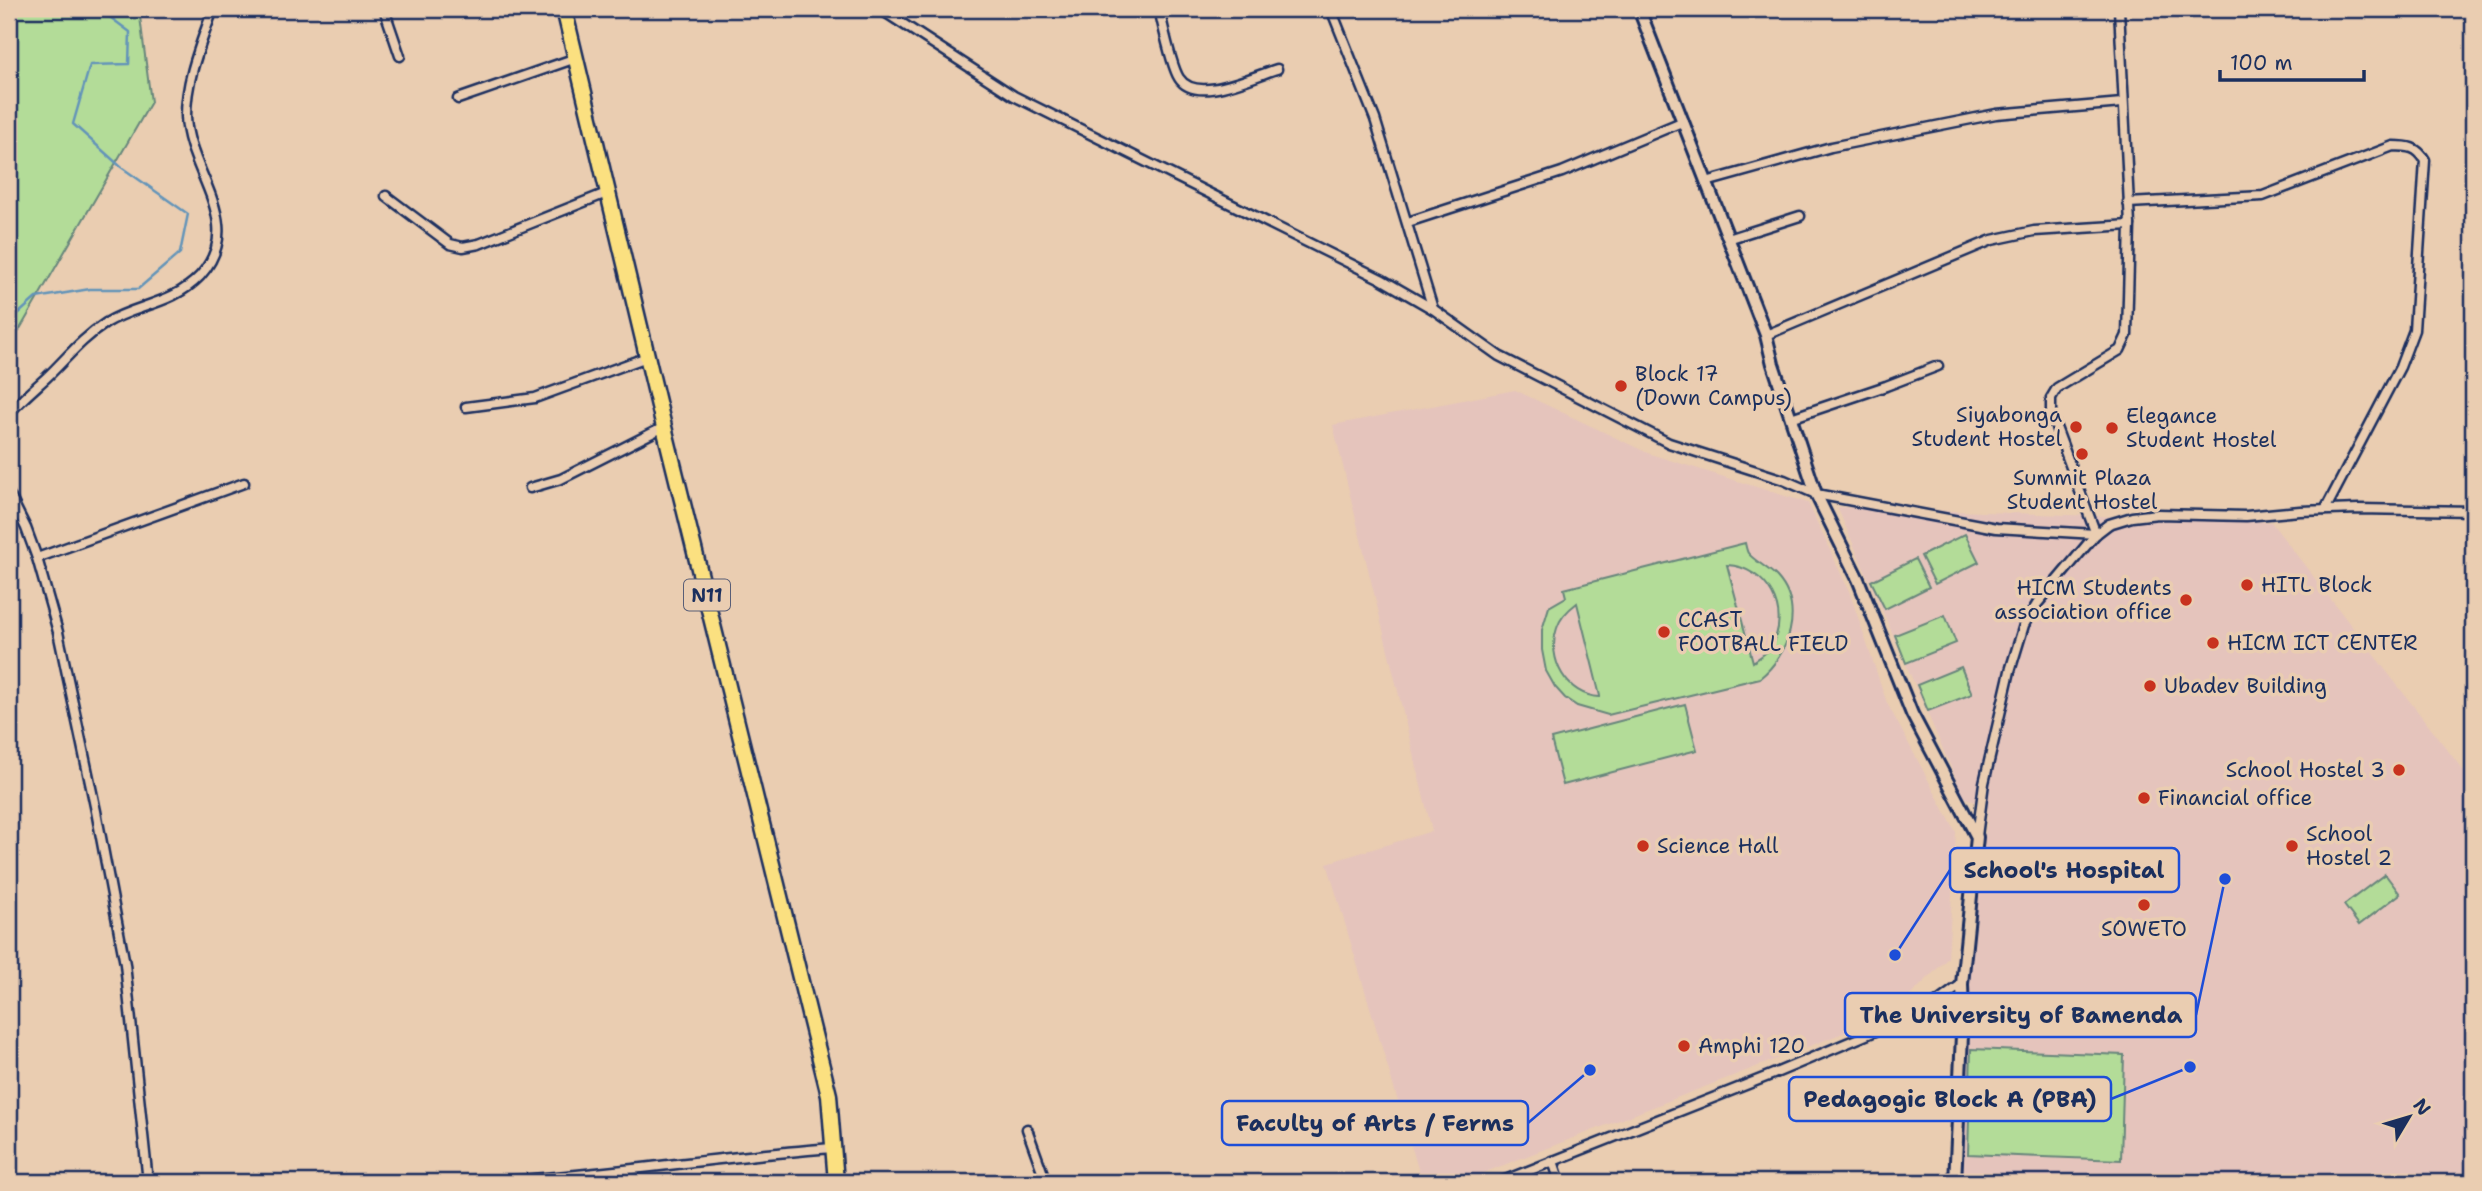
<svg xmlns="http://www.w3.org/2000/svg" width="2482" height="1191" font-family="'Shantell Sans',sans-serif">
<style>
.built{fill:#e5c4bc}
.green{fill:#b3dc98;stroke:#67867b;stroke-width:2;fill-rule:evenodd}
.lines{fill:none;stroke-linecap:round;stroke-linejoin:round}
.stream{stroke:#6394b9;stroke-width:2.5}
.street-casing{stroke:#1b2f5e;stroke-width:13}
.secondary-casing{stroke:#1b2f5e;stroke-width:16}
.highway-casing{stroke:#1b2f5e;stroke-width:19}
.street{stroke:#eacdb1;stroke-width:8}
.secondary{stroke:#eacdb1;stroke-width:10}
.highway{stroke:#fbe080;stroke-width:14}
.poi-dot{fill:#c8321e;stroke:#eacdb1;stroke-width:2.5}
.labels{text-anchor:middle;stroke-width:7;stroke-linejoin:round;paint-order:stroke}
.shield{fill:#eacdb1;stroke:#595e77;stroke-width:2}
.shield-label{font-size:19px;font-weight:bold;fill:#1b2f5e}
.poi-label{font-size:21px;fill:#1b2f5e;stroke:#eacdb1;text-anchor:start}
.leader{fill:none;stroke:#1d4ed8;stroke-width:2.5}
.callout-dot{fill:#1d4ed8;stroke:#eacdb1;stroke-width:2.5}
.callout{fill:#eacdb1;stroke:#1d4ed8;stroke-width:2.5}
.callout-label{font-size:23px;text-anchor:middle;font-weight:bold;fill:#1b2f5e}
</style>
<rect width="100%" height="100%" fill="#eacdb1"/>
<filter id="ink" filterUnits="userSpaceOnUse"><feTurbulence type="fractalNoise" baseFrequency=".0143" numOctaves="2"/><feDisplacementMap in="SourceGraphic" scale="14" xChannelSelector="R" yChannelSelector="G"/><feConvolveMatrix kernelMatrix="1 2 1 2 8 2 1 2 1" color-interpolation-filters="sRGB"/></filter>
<g filter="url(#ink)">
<g class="built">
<polygon points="1515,390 1650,454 1808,503 1849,591 1887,703 1956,832 1948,958 1892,1014 1460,1182 1422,1182 1327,863 1432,831 1333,425"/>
<polygon points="1837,507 2271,522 2473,783 2473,1182 1959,1182 1967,934 1987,824 1988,808 1964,797"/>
</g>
<g class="green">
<polygon points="9,9 139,9 151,102 9,348"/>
<polygon points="1965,534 1979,562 1935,584 1921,556"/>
<path d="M1745 543C1745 543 1747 552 1748 553 1753 560 1770 569 1777 577 1805 608 1789 655 1760 678L1608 715 1577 706 1565 698 1555 687 1546 671 1542 650V630L1549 607 1566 597 1564 589ZM1727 565C1767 567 1793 612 1770 648 1766 654 1758 658 1753 662ZM1577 603 1600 696V697C1567 696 1546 659 1557 628 1560 618 1569 609 1577 603Z"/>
<polygon points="1915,559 1929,587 1885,609 1871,581"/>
<polygon points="1945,615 1956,643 1906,663 1895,635"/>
<polygon points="1961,667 1972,694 1928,711 1917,685"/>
<polygon points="1685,704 1697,750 1563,785 1551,739"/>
<polygon points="2385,874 2400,894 2359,925 2344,905"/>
<polygon points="1971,1049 2124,1055 2121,1160 1968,1154"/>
</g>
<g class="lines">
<polyline class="stream" points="9,322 36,298 90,289 138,289 180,253 188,214 121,167 73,124 90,65 129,64 130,32 99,9"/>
<g class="street-casing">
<g id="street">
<polyline points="384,9 400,56"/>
<polyline points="880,9 1014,96 1381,279 1433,309 1499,356 1669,443 1784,480 1816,494 1996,528 2096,534"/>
<path d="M1159 9C1163 25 1171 66 1179 78 1196 105 1253 76 1277 69"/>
<polyline points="1331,9 1375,119 1433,309"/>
<polyline points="566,14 586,9"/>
<polyline points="458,99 576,58"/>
<polyline points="1706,182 1831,147 1996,114 2122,103"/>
<polyline points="386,196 450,244 463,247 479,244 609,192"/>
<path d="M2128 203 2263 196 2393 146C2409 146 2417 147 2425 160L2414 330 2400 367 2325 510"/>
<polyline points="1408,222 1562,172 1684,121"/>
<polyline points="1728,239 1800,216"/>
<polyline points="1766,335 1992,240 2034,231 2130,225"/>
<polyline points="466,407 535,398 647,357"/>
<path d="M9 413C21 400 34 389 47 377 67 358 81 339 106 323 137 304 172 305 200 276 248 223 187 172 186 116 186 78 201 44 213 9"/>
<polyline points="1791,418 1886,386 1938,366"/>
<polyline points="530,488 561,479 664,427"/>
<polyline points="9,494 26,528 37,558 58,632 96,811 125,964 148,1182"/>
<polyline points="2096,534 2051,414 2051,398 2057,388 2120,350 2127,335 2130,225 2119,9"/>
<polyline points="37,558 244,483"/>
<polyline points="1977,836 1984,783 2010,671 2024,625 2037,604 2096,534 2109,524 2132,517 2158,514 2246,516 2300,511 2359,509 2473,511"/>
<polyline points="1928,1009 1963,1014"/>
<polyline points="1027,1129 1046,1182"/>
<polyline points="1553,1161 1560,1182"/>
<path d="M489 1182C604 1176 719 1156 834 1148"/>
<polyline points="1500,1182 1771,1075 1928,1009 1962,984"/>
</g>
</g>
<g class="secondary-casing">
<polyline id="secondary" points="1639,9 1766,335 1773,364 1816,494 1858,579 1912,714 1977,837 1962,984 1963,1014 1955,1182"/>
</g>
<g class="highway-casing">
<polyline id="highway" points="564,9 664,427 829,1095 836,1182"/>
</g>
<use href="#street" class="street"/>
<use href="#secondary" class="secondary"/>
<use href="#highway" class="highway"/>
</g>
</g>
<g class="poi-dot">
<circle cx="1621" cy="386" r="7"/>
<circle cx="2076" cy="427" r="7"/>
<circle cx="2112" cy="428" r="7"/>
<circle cx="2082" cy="454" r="7"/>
<circle cx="2247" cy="585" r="7"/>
<circle cx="2186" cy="600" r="7"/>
<circle cx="1664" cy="632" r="7"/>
<circle cx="2213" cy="643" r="7"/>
<circle cx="2150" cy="686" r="7"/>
<circle cx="2399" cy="770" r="7"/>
<circle cx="2144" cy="798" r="7"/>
<circle cx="1643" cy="846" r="7"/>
<circle cx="2292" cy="846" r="7"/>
<circle cx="2144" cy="905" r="7"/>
<circle cx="1684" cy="1046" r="7"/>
</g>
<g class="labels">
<rect class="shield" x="684" y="579.5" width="46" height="31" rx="5"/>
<g class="shield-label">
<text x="707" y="602">N11</text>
</g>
<g class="poi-label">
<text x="1635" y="381">Block 17<tspan x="1635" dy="24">(Down Campus)</tspan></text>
<text x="2062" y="422" text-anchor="end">Siyabonga<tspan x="2062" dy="24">Student Hostel</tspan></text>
<text x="2126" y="423">Elegance<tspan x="2126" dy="24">Student Hostel</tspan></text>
<text x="2082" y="485" text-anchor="middle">Summit Plaza<tspan x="2082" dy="24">Student Hostel</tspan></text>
<text x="2261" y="592">HITL Block</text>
<text x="2172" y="595" text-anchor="end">HICM Students<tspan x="2172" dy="24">association office</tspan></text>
<text x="1678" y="627">CCAST<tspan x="1678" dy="24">FOOTBALL FIELD</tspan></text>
<text x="2227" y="650">HICM ICT CENTER</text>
<text x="2164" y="693">Ubadev Building</text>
<text x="2385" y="777" text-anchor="end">School Hostel 3</text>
<text x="2158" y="805">Financial office</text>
<text x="2306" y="841">School<tspan x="2306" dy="24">Hostel 2</tspan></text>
<text x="1657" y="853">Science Hall</text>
<text x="2144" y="936" text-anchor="middle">SOWETO</text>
<text x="1698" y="1053">Amphi 120</text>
</g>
</g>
<path class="leader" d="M1895 955L1950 870M2225 879L2196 1015M2190 1067L2111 1099M1590 1070L1528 1123"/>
<g class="callout-dot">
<circle cx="1895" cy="955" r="7"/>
<circle cx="2225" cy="879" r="7"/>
<circle cx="2190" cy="1067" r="7"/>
<circle cx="1590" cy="1070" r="7"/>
</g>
<g class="callout">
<rect x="1950" y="848" width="229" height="44" rx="7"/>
<rect x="1845" y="993" width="351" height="44" rx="7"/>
<rect x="1789" y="1077" width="322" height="44" rx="7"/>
<rect x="1222" y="1101" width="306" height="44" rx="7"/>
</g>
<g class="callout-label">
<text x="2064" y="878">School's Hospital</text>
<text x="2021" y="1023">The University of Bamenda</text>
<text x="1950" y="1107">Pedagogic Block A (PBA)</text>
<text x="1375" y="1131">Faculty of Arts / Ferms</text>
</g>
<rect width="2482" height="1191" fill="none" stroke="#eacdb1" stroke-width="35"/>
<rect x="18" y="18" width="2447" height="1156" fill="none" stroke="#1b2f5e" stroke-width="2.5" filter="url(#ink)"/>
<g transform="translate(2409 1117) rotate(52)" stroke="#eacdb1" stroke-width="5" paint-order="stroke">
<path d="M0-5L12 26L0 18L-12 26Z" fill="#1b2f5e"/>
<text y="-10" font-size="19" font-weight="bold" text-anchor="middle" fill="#1b2f5e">N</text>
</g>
<path d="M2220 70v10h144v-10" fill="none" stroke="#1b2f5e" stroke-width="3.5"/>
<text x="2230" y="70" font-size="21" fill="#1b2f5e" stroke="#eacdb1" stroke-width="5" paint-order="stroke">100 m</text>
</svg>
